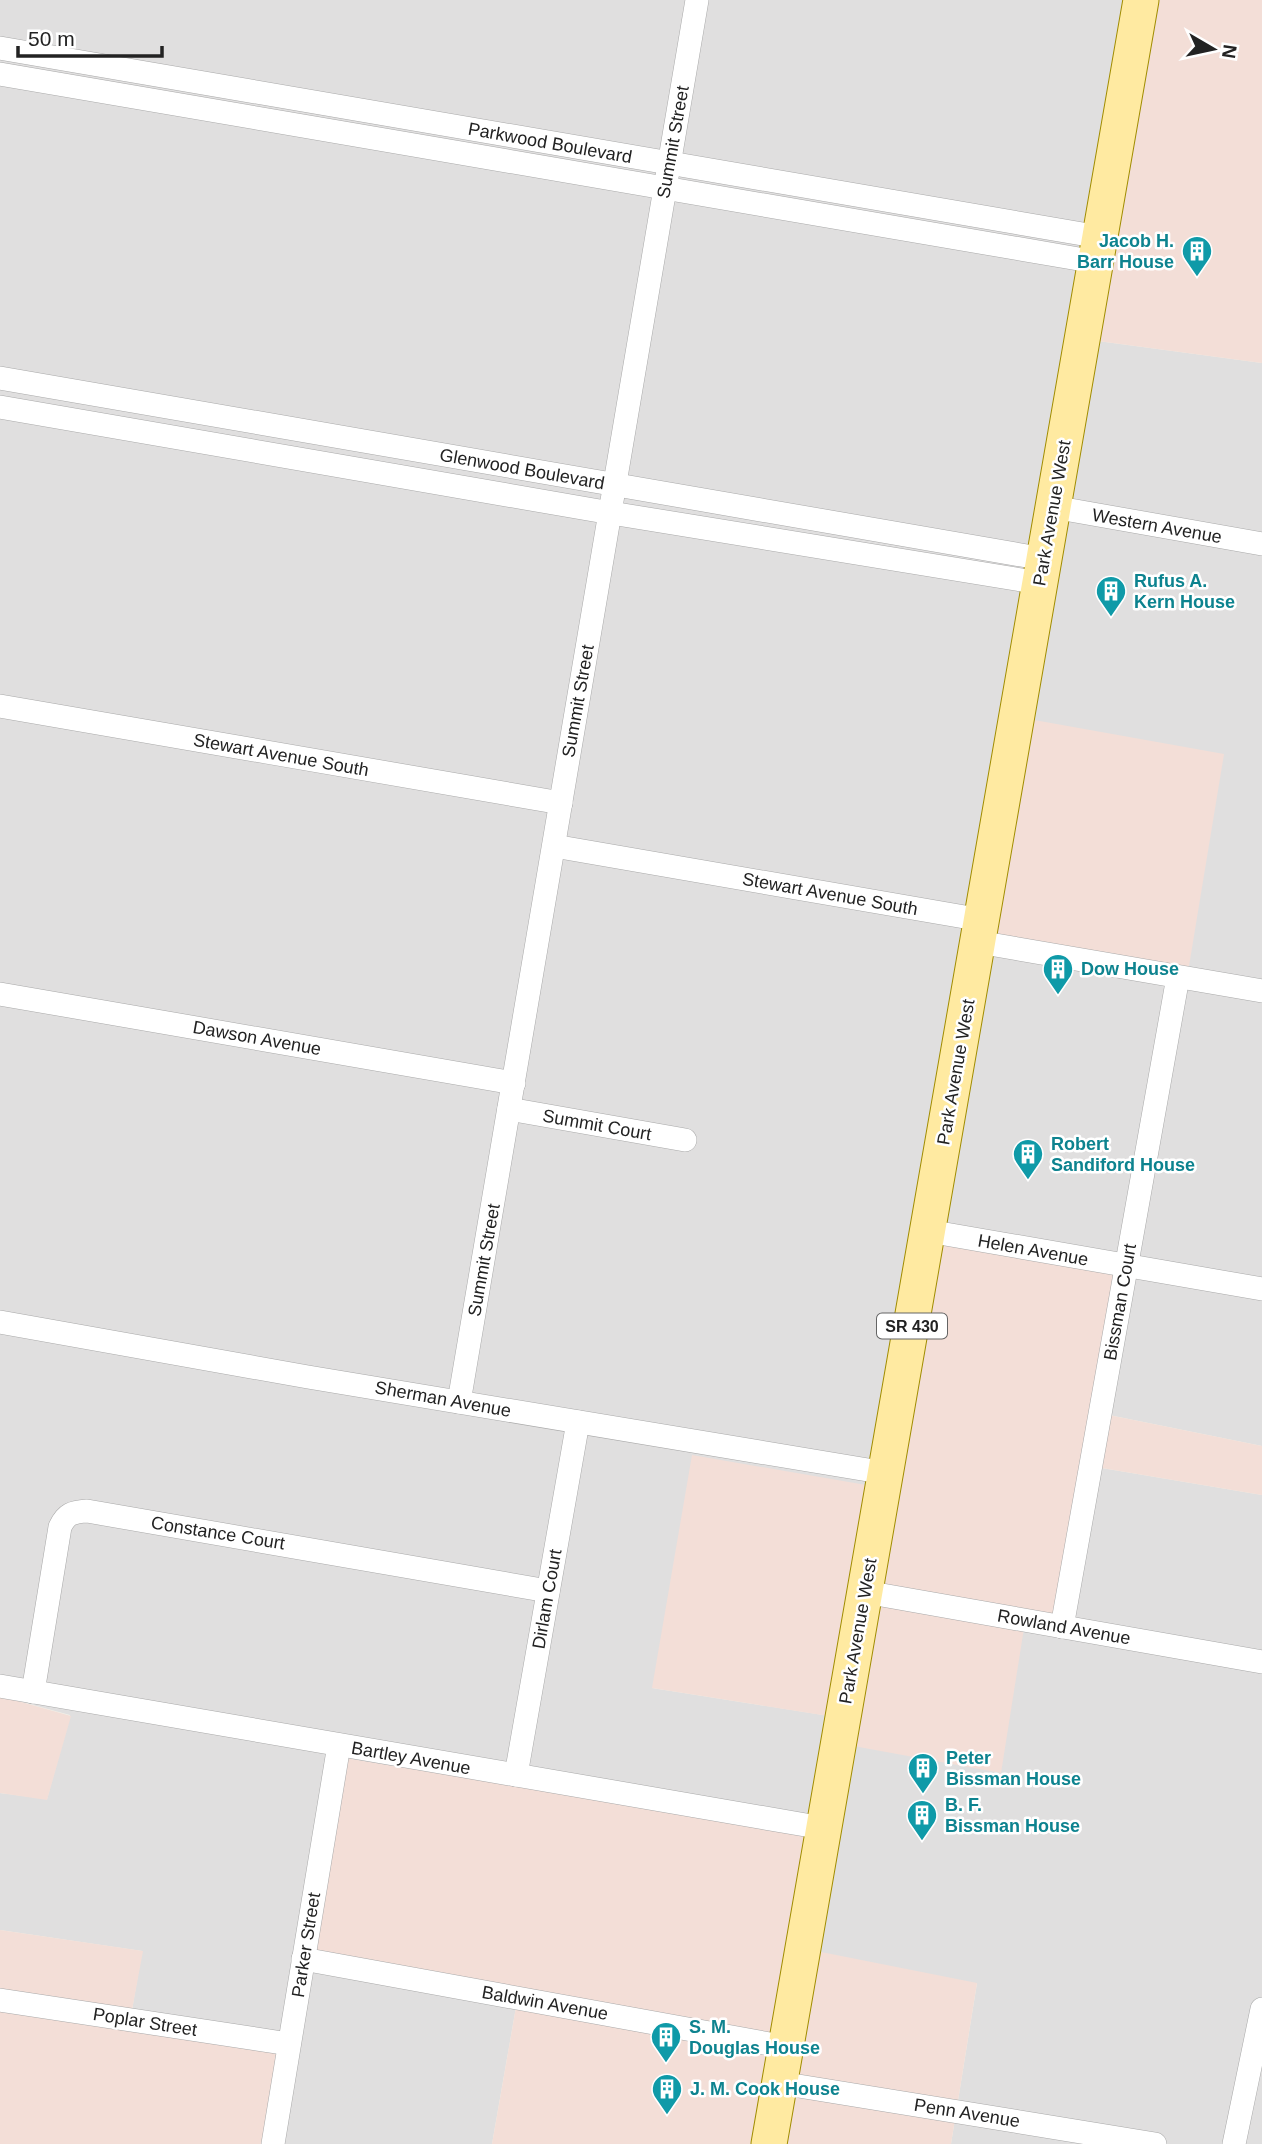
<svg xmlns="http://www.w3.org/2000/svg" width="1262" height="2144" font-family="Arial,sans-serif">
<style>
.residential{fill:#e0dfdf}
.commercial{fill:#f3ded7}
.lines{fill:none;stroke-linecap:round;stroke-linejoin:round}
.minor-casing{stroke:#a9a9a9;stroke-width:24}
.primary-casing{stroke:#a08c00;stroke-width:37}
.minor{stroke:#fff;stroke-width:23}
.primary{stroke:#ffeaa1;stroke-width:35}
.labels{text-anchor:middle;stroke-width:5;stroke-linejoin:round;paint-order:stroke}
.shield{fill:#fff;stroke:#646464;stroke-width:2}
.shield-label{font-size:16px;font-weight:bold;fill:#222}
.street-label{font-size:18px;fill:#222;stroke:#fff}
.culture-label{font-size:18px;font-weight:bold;fill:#0d838f;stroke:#fff;text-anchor:start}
</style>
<rect width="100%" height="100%" fill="#f2f1e8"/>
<polygon class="residential" points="0,0 1124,0 1068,337 1262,363 1262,1446 1094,1412 872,1487 652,1688 842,1718 1024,1627 1084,1465 1262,1495 1262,2144 951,2144 977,1983 519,1990 492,2144 264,2144 132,2010 142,1951 0,1930 0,1793 47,1799 70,1715 0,1696"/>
<g class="commercial">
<polygon points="1124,0 1262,0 1262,363 1068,337"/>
<polygon points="1006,715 1224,754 1188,972 967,933"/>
<polygon points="914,1217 1119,1256 1094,1412 1262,1446 1262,1495 1084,1465 1054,1632 1024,1628 1001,1773 837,1743 841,1718 652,1688 692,1455 872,1486"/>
<polygon points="0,1696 71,1716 47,1800 0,1793"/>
<polygon points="345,1758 816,1835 796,1947 977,1983 951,2144 492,2144 519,1990 312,1951"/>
<polygon points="0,1930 143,1951 132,2010 282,2034 264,2144 0,2144"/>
</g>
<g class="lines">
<g class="minor-casing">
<g id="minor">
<polyline points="0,48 1100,237"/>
<polyline points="0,74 1096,262"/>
<polyline points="0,378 1044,559"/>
<polyline points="0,407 611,513 1040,583"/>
<polyline points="1053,507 1262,544"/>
<polyline points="0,706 561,803"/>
<polyline points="554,846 982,920"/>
<polyline points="978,942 1262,991"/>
<polyline points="0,994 514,1083"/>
<polyline points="509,1109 685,1140"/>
<polyline points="928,1231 1262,1289"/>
<polyline points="0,1322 308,1377 886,1473"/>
<polyline points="459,1402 697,0"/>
<polyline points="865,1592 1262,1662"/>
<polyline points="1062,1627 1178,977"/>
<polyline points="0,1686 823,1828"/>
<path d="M33 1692 60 1527C66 1514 72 1512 87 1511L548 1591"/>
<polyline points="516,1775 578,1422"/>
<polyline points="303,1959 786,2047"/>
<polyline points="0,2000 289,2044"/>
<polyline points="780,2083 1155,2144"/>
<polyline points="273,2144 339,1745"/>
<polyline points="1234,2144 1262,2009"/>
</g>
</g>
<g class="primary-casing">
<polyline id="primary" points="769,2144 1141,0"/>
</g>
<use href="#minor" class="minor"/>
<use href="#primary" class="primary"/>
</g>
<defs>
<g id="building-pin" transform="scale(1.575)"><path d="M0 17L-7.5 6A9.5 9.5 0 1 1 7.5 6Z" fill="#0f9aa8" stroke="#fff"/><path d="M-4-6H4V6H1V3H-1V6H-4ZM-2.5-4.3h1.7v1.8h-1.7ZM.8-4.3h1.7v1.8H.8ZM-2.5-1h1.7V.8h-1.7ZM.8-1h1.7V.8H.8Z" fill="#fff"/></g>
</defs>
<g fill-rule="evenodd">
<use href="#building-pin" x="1197" y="251"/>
<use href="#building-pin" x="1111" y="591"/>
<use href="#building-pin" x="1058" y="969"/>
<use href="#building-pin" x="1028" y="1154"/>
<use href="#building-pin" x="923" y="1768"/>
<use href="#building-pin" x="922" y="1815"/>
<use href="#building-pin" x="666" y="2037"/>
<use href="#building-pin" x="667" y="2089"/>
</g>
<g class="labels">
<rect class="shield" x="877" y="1313.5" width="70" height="25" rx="5"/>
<g class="shield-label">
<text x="912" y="1332">SR 430</text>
</g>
<g class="street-label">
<text transform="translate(673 142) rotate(-80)" y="6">Summit Street</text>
<text transform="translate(550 143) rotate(10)" y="6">Parkwood Boulevard</text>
<text transform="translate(522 469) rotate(10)" y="6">Glenwood Boulevard</text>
<text transform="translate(1052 513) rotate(-80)" y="6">Park Avenue West</text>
<text transform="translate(1157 526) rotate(10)" y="6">Western Avenue</text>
<text transform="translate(578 701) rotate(-80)" y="6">Summit Street</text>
<text transform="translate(281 755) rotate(10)" y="6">Stewart Avenue South</text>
<text transform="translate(830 894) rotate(10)" y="6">Stewart Avenue South</text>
<text transform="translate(257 1038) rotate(10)" y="6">Dawson Avenue</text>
<text transform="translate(956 1072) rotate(-80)" y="6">Park Avenue West</text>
<text transform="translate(597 1125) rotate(10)" y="6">Summit Court</text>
<text transform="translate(1033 1250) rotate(10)" y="6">Helen Avenue</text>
<text transform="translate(484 1260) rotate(-80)" y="6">Summit Street</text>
<text transform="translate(1120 1302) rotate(-80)" y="6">Bissman Court</text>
<text transform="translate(443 1399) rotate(10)" y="6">Sherman Avenue</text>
<text transform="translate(218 1533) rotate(9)" y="6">Constance Court</text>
<text transform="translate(547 1599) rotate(-80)" y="6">Dirlam Court</text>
<text transform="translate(1064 1627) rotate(10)" y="6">Rowland Avenue</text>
<text transform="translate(858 1631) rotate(-80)" y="6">Park Avenue West</text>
<text transform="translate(411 1758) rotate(10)" y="6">Bartley Avenue</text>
<text transform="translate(306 1945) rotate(-81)" y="6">Parker Street</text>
<text transform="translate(545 2003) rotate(10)" y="6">Baldwin Avenue</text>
<text transform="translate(145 2022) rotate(9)" y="6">Poplar Street</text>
<text transform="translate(967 2113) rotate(9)" y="6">Penn Avenue</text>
</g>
<g class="culture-label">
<text x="1174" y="247" text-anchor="end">Jacob H.<tspan x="1174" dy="21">Barr House</tspan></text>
<text x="1134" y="587">Rufus A.<tspan x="1134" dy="21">Kern House</tspan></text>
<text x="1081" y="975">Dow House</text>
<text x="1051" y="1150">Robert<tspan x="1051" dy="21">Sandiford House</tspan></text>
<text x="946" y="1764">Peter<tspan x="946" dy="21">Bissman House</tspan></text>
<text x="945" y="1811">B. F.<tspan x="945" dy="21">Bissman House</tspan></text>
<text x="689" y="2033">S. M.<tspan x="689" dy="21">Douglas House</tspan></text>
<text x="690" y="2095">J. M. Cook House</text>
</g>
</g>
<g transform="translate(1213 49) rotate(99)" stroke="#ffffff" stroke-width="5" paint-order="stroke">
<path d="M0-5L12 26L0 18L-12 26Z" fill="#222222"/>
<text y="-10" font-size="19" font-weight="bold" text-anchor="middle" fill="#222222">N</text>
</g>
<path d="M18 46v10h144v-10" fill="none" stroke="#222222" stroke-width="3.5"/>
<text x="28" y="46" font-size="21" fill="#222222" stroke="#ffffff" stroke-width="5" paint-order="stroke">50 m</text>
</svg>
